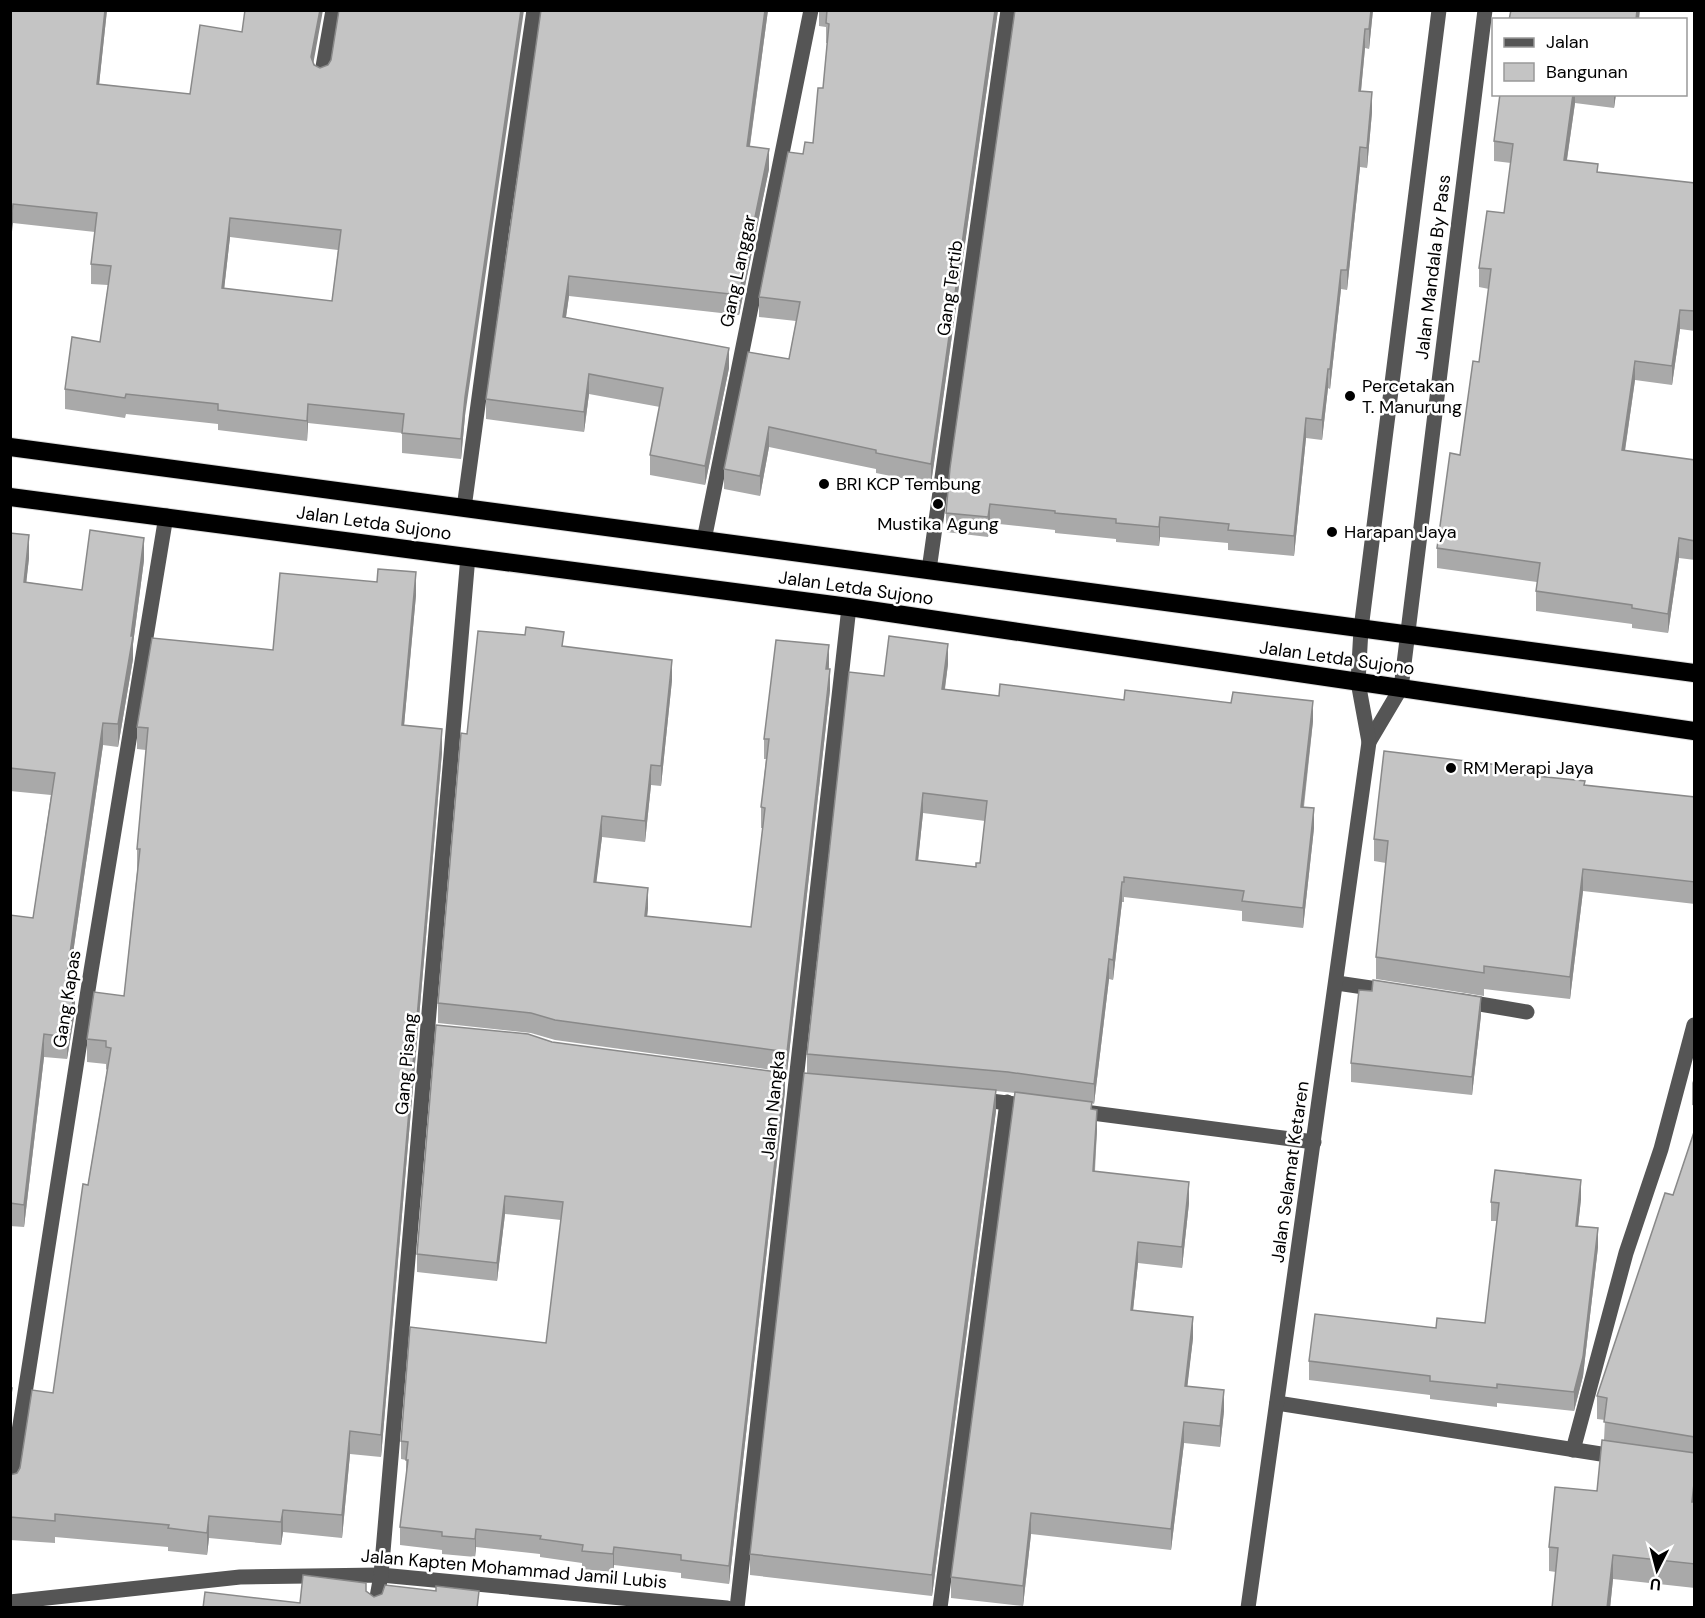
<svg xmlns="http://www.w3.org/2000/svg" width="1705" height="1618" font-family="'DM Sans',sans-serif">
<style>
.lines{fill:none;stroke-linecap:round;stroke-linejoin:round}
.highway-casing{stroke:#dbdbdb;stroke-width:20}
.minor{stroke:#555;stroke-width:15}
.highway{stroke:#000;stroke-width:18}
.wall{fill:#a9a9a9;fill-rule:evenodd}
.shaded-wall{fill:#898989}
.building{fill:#c4c4c4;stroke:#898989;stroke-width:1.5;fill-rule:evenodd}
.poi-dot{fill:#000;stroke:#fff;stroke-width:2}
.labels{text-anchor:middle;stroke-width:5;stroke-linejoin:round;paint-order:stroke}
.street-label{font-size:18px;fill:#000;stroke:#fff}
.poi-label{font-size:18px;fill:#000;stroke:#fff;text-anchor:start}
</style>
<rect width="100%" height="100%" fill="#fff"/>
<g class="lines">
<g class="highway-casing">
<g id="highway">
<polyline points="10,447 1694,673"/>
<polyline points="10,497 849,607 1694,731"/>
</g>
</g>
<g class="minor">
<polyline points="321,78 333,10"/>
<polyline points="464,508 502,228 534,10"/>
<polyline points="704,540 811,10"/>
<polyline points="929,570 1008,10"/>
<polyline points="1369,742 1401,688 1485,10"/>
<polyline points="1337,983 1391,991"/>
<polyline points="1462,1001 1527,1012"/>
<polyline points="975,1099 1032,1106"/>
<polyline points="1077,1111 1314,1142"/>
<polyline points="1277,1403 1620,1457"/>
<polyline points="1573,1450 1626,1253 1661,1149 1694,1025"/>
<polyline points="10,1489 91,971 166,516"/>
<polyline points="10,1602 240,1577 381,1575 727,1608"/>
<polyline points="375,1608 381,1575 468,556"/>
<polyline points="737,1608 849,607"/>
<polyline points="940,1608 1007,1102"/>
<polyline points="1248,1608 1369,742 1358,682 1361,629 1439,10"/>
</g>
<use href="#highway" class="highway"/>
</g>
<g class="wall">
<path d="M10 10H107L99 84 190 94 314 63 465 416 461 459 402 453V433L308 423 307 441 218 430V424L126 414 125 418 65 409V389L100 342 108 285 91 284V264L95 232 13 223ZM230 237 338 250 332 301 224 289Z"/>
<polygon points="541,10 768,10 750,146 769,169 739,315 569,296 566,317 729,368 705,485 650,475 650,455 660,407 589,394 584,432 486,419 486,399"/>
<polygon points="819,10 998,10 931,484 876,473 876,469 769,447 760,496 724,489 724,469 789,359 796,321 759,317 759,297 803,154 813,143 823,88 827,43 826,43 826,27 819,26"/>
<polygon points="1373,10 1369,49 1365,48 1361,91 1372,112 1367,168 1360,167 1347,290 1341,289 1330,389 1328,388 1322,440 1306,438 1294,556 1228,550 1228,543 1160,537 1159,546 1116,542 1116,539 1055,533 1055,530 990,523 988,537 946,532 946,513"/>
<polygon points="1500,94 1616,94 1614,108 1575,103 1567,160 1598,173 1695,183 1695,331 1680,329 1672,385 1635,380 1625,451 1695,460 1695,560 1679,558 1668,633 1632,628 1632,624 1536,611 1536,591 1537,582 1437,568 1437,548 1460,455 1479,362 1489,289 1479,287 1479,268 1504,213 1511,163 1494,161 1494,141"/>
<polygon points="10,533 29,558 26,582 82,590 144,560 133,644 133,659 118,747 103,745 68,988 75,1011 67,1059 44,1057 24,1227 10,1226 10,915 33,918 51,795 10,791"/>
<polygon points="416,595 404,725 442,752 381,1457 350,1454 342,1538 283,1532 281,1545 209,1538 207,1555 168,1551 168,1547 55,1537 55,1543 10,1540 10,1475 17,1473 53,1393 107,1070 106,1069 106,1064 87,1062 87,1039 124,996 137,872 137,849 146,750 137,749 137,727 273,650"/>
<polygon points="564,646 672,680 661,786 651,785 645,842 602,837 596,882 648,908 647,916 751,927 763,828 761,828 761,807 766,759 764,759 764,739 829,665 830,690 787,1072 555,1040 531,1033 438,1023 438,1003 467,734"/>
<path d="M948 664 945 689 999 696 1124 700 1313 721 1304 807 1314 828 1303 928 1242 921V911L1124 897V902H1122L1113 980 1109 979 1094 1104 1092 1103V1109L1097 1130 1095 1171 1189 1203 1182 1268 1138 1263 1133 1310 1193 1338 1187 1386 1224 1411 1220 1447 1184 1443 1171 1550 1031 1534 1023 1606 951 1598V1577L1015 1093 996 1091V1111L932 1596 750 1575V1554L807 1073V1054L884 676ZM923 813 985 821 980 863 976 867 918 860Z"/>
<polygon points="1507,773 1585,785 1695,797 1695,904 1583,891 1570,999 1484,989 1484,996 1376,979 1376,957 1386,863 1374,861 1374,839"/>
<polygon points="1372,991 1481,1015 1472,1095 1351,1082 1351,1063"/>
<polygon points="552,1042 785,1091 729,1584 681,1578 681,1573 614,1565 613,1572 582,1569 582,1563 540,1557 540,1554 476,1547 475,1557 442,1554 442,1550 400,1545 400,1527 406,1477 406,1460 401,1459 401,1441 546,1343 561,1220 505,1214 497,1281 417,1272 417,1254"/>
<polygon points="1695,1076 1695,1106 1692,1105 1692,1083"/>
<polygon points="1695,1129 1695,1588 1613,1579 1610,1608 1552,1608 1556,1572 1549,1571 1549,1547 1597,1491 1604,1440 1605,1420 1597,1419 1597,1396 1673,1195"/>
<polygon points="1581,1199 1578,1226 1598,1247 1583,1376 1574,1411 1497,1403 1497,1407 1430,1399 1430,1395 1309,1380 1309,1361 1436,1328 1485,1323 1497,1221 1491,1221 1491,1202"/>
</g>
<g class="shaded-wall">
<polygon points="105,10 107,10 97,104 97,84"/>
<polygon points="320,10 323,10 311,76 311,57"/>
<polygon points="521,10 524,10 465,416 461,459 461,439 465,397"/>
<polygon points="765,10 768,10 747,166 747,146"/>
<polygon points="995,10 998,10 931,484 931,464"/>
<polygon points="1371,10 1373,10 1369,49 1369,29"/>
<polygon points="1637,10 1640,10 1639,20 1636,20"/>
<polygon points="1365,29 1365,48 1359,111 1359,91"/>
<polygon points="1372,92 1372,112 1367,168 1367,148"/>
<polygon points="1573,94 1575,94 1575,103 1564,179 1564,160"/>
<polygon points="1614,94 1616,94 1614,108"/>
<polygon points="1360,147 1360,167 1347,290 1347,270"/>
<polygon points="769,149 769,169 739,315 739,295"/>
<polygon points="13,204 13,223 10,248 10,229"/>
<polygon points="230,218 230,237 222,308 222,288"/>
<polygon points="1341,270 1341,289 1330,389 1330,369"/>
<polygon points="569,276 569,296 563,337 563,317"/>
<polygon points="1680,310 1680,329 1672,385 1672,366"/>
<polygon points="729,348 729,368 705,485 705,466"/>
<polygon points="1635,361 1635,380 1622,470 1622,450"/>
<polygon points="1328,369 1328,388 1322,440 1322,420"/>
<polygon points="589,374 589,394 584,432 584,412"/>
<polygon points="308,404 308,423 307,441 307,421"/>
<polygon points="1306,418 1306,438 1294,556 1294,536"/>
<polygon points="769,427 769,447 760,496 760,476"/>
<polygon points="990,504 990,523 988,537 988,517"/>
<polygon points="1160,517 1160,537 1159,546 1159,527"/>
<polygon points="29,535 29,558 24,604 24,582"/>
<polygon points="144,538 144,560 133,644 133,659 118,747 118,724"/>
<polygon points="1679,538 1679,558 1668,633 1668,614"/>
<polygon points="416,572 416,595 402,748 402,725"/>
<polygon points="948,644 948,664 942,709 942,689"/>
<polygon points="829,645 829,665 826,689 826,669"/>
<polygon points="672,660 672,680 661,786 661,766"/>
<polygon points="830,669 830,690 787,1072 787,1052"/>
<polygon points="1313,701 1313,721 1301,827 1301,807"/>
<polygon points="103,723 103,745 68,988 66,981"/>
<polygon points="442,729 442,752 381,1457 381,1435"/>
<polygon points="651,765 651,785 645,842 645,821"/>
<polygon points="923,793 923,813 916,880 916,860"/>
<polygon points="1314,808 1314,828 1303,928 1303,908"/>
<polygon points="602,816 602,837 594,902 594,882"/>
<polygon points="1583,869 1583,891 1570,999 1570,977"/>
<polygon points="1122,882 1122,902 1113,980 1113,960"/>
<polygon points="648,888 648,908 645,936 645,916"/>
<polygon points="1109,959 1109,979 1094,1104 1094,1084"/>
<polygon points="75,989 75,1011 67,1059 67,1037"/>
<polygon points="1481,997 1481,1015 1472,1095 1472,1077"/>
<polygon points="44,1034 44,1057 24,1227 24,1205"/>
<polygon points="785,1073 785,1091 729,1584 729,1566"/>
<polygon points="996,1090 996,1111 932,1596 932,1575"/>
<polygon points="1097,1110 1097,1130 1093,1191 1093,1171"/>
<polygon points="1581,1180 1581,1199 1576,1244 1576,1226"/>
<polygon points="1189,1182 1189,1203 1182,1268 1182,1247"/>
<polygon points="505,1196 505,1214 497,1281 497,1263"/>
<polygon points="1598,1228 1598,1247 1583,1376 1574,1411 1574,1392"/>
<polygon points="1138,1242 1138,1263 1131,1330 1131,1310"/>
<polygon points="1193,1317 1193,1338 1185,1407 1185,1386"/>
<polygon points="12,1388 12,1410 10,1423 10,1400"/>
<polygon points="1224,1390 1224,1411 1220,1447 1220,1426"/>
<polygon points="1184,1422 1184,1443 1171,1550 1171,1529"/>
<polygon points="350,1431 350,1454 342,1538 342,1515"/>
<polygon points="1695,1474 1695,1498 1692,1526 1692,1502"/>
<polygon points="283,1510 283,1532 281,1545 281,1522"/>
<polygon points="1031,1513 1031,1534 1023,1606 1023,1586"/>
<polygon points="209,1516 209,1538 207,1555 207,1533"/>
<polygon points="476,1529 476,1547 475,1557 475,1539"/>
<polygon points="614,1547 614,1565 613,1572 613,1554"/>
<polygon points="1613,1555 1613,1579 1610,1608 1607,1608"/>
</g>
<g class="building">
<path d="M10 10H105L97 84 190 94 200 25 242 32 245 10H320L311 57 314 65 320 68 328 65 331 60 339 10H521L465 397 461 439 402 433 404 414 308 404 307 421 218 410V404L126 394 125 398 65 389 72 337 100 342 111 266 91 264 97 213 13 204 10 229ZM230 218 341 230 332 301 222 288Z"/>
<polygon points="541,10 765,10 747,146 769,149 739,295 569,276 563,317 729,348 705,466 650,455 663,388 589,374 584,412 486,399"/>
<polygon points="827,10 995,10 931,464 876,453 876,450 769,427 760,476 724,469 748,352 789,359 800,302 759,297 788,152 803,154 805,142 813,143 818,88 823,88 829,24 826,23"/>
<polygon points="1015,10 1371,10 1369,29 1365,29 1359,91 1372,92 1367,148 1360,147 1347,270 1341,270 1330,369 1328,369 1322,420 1306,418 1294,536 1228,530 1229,524 1160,517 1159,527 1116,523 1116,519 1055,513 1055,511 990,504 988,517 946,513 950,468"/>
<polygon points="1511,10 1637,10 1636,20 1509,20"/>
<polygon points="1500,94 1573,94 1564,160 1598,164 1597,172 1695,183 1695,311 1680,310 1672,366 1635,361 1622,450 1695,460 1695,541 1679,538 1668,614 1632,608 1632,605 1536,591 1540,563 1437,548 1450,453 1460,455 1473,361 1479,362 1491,269 1479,268 1487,211 1504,213 1513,144 1494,141"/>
<polygon points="90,530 144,538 131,636 133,636 118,724 103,723 66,981 68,981 67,988 75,989 67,1037 44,1034 24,1205 10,1203 10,915 33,918 55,773 10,768 10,533 29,535 24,582 82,590"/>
<polygon points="378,569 416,572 402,725 442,729 381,1435 350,1431 342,1515 283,1510 281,1522 209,1516 207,1533 168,1528 169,1525 55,1514 55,1521 10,1517 10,1475 17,1473 20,1468 32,1390 53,1393 83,1184 88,1185 111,1048 106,1047 106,1041 87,1039 94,992 124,996 140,849 137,849 148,728 137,727 152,638 273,650 280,573 377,582"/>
<polygon points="526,627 564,632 562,646 672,660 661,766 651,765 645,821 602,816 594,882 648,888 645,916 751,927 765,808 761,807 769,739 764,739 776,640 829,645 826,669 830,669 787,1052 555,1020 531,1013 438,1003 461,733 467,734 478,631 525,635"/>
<path d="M889 636 948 644 942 689 999 696 1000 684 1124 700 1125 690 1231 703 1233 692 1313 701 1301 807 1314 808 1303 908 1242 901 1244 891 1124 877V882H1122L1113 960 1109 959 1094 1084 1008 1072 807 1054 849 672 884 676ZM923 793 987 801 980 863H976V867L916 860Z"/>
<polygon points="1384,751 1507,766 1507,773 1585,781 1584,785 1695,797 1695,882 1583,869 1570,977 1484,966 1484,973 1376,957 1388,841 1374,839"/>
<polygon points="1373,980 1481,997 1472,1077 1351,1063 1359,990 1372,991"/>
<polygon points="436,1025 528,1034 552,1042 785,1073 729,1566 681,1560 681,1555 614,1547 613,1554 582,1551 583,1545 540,1539 541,1536 476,1529 475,1539 442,1536 442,1532 400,1527 408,1460 406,1460 408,1442 401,1441 410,1327 546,1343 563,1202 505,1196 497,1263 417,1254"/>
<polygon points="804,1073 996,1090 932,1575 750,1554"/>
<polygon points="1015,1092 1092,1102 1091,1109 1097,1110 1093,1171 1189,1182 1182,1247 1138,1242 1131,1310 1193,1317 1185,1386 1224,1390 1220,1426 1184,1422 1171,1529 1031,1513 1023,1586 951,1577"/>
<polygon points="1695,1129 1695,1437 1604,1422 1607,1398 1597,1396 1665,1193 1673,1195"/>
<polygon points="1495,1170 1581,1180 1576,1226 1598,1228 1583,1357 1574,1392 1497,1384 1497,1388 1430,1381 1430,1376 1309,1361 1315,1314 1436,1328 1437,1318 1485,1323 1499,1203 1491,1202"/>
<polygon points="10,1387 12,1388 10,1400"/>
<polygon points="1602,1440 1695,1453 1695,1474 1692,1502 1695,1502 1695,1564 1613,1555 1607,1608 1552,1608 1558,1548 1549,1547 1555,1487 1597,1491"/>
<polygon points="303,1575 366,1583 366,1591 374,1597 382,1594 385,1585 436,1591 436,1586 479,1591 477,1608 203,1608 205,1592 300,1603"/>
</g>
<g class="poi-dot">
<circle cx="1350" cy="396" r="6"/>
<circle cx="824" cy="484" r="6"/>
<circle cx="938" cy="504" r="6"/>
<circle cx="1332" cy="532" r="6"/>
<circle cx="1451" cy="768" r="6"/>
</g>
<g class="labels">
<g class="street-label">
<text transform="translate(1433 267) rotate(-83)" y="6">Jalan Mandala By Pass</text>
<text transform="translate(738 271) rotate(-78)" y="6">Gang Langgar</text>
<text transform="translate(950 288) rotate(-82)" y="6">Gang Tertib</text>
<text transform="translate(374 523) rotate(8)" y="6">Jalan Letda Sujono</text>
<text transform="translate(856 588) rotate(8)" y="6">Jalan Letda Sujono</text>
<text transform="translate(1337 658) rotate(8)" y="6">Jalan Letda Sujono</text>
<text transform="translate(67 999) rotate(-81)" y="6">Gang Kapas</text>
<text transform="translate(406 1064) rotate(-85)" y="6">Gang Pisang</text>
<text transform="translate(773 1105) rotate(-84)" y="6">Jalan Nangka</text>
<text transform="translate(1290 1172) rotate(-82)" y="6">Jalan Selamat Ketaren</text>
<text transform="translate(514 1569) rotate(5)" y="6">Jalan Kapten Mohammad Jamil Lubis</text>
</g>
<g class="poi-label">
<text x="1362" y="392">Percetakan<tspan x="1362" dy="21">T. Manurung</tspan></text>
<text x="836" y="490">BRI KCP Tembung</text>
<text x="938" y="530" text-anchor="middle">Mustika Agung</text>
<text x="1344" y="538">Harapan Jaya</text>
<text x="1463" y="774">RM Merapi Jaya</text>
</g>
</g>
<rect width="1705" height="1618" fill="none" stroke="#000000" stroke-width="24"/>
<rect x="1492" y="18" width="195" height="78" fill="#ffffff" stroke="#999999" stroke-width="1.5"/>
<rect x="1504" y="38" width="30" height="9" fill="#555555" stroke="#999999" stroke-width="1.5"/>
<text x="1546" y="48" font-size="18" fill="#000000">Jalan</text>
<rect x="1504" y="63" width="30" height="18" fill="#c4c4c4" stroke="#999999" stroke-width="1.5"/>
<text x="1546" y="78" font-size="18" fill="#000000">Bangunan</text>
<g transform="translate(1657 1570) rotate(186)" stroke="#ffffff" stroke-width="4.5" paint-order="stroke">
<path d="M0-4.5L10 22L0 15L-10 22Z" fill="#000000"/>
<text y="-9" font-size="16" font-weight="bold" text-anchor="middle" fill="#000000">U</text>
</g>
</svg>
